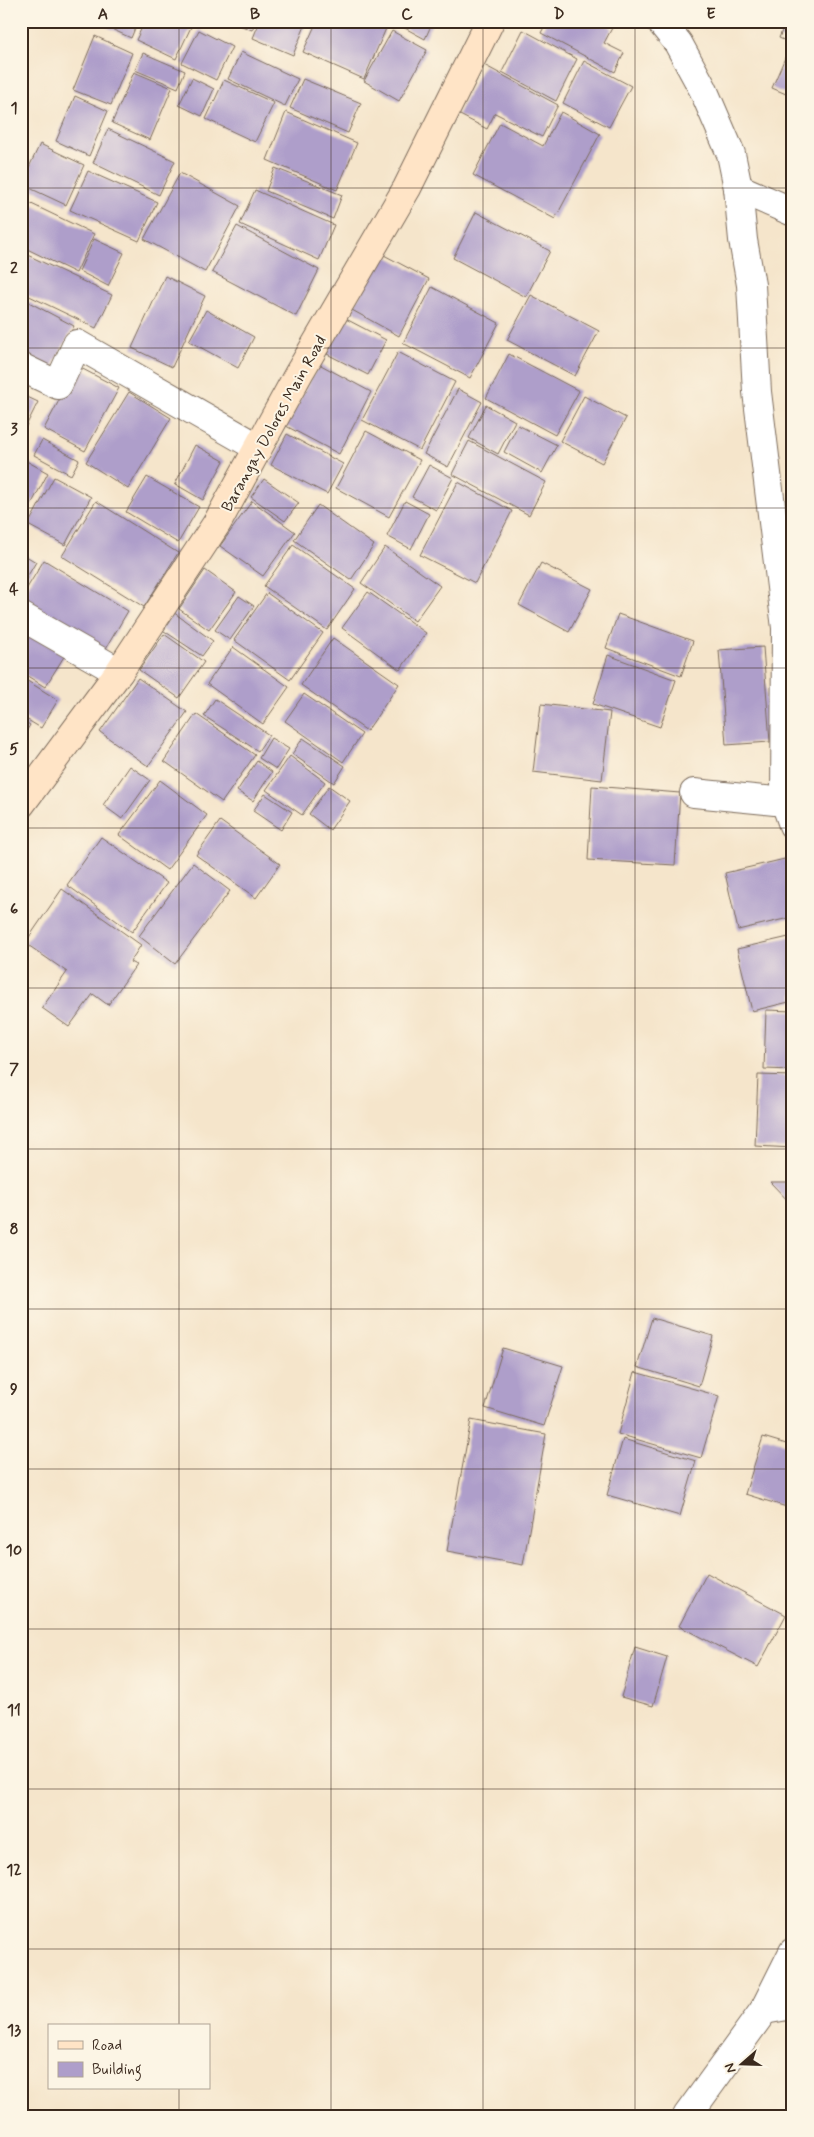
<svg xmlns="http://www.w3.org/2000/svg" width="814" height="2137" font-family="Mynerve,sans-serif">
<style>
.building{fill:#ae9eca}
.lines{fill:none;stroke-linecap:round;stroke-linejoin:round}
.street-casing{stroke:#7c6b5b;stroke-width:30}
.secondary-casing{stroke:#7c6b5b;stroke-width:30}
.street{stroke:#fff;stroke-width:28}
.secondary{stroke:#ffe4c6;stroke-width:28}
.grid{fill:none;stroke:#3b2a1e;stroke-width:1;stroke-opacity:0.55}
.labels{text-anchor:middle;stroke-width:4;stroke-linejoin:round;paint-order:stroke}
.street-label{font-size:16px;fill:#3b2a1e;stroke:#fcf5e5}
.neatline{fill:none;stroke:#3b2a1e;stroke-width:2}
.grid-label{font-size:16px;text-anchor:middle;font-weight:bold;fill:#3b2a1e}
</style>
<rect width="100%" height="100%" fill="#fcf5e5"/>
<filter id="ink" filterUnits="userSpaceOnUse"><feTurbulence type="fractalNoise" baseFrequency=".02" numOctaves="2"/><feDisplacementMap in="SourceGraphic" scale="10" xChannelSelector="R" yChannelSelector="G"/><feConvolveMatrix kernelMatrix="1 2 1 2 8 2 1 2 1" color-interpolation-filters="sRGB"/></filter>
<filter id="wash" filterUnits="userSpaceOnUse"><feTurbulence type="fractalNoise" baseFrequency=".0096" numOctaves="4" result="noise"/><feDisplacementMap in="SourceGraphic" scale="20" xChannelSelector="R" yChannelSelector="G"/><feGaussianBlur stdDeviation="1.12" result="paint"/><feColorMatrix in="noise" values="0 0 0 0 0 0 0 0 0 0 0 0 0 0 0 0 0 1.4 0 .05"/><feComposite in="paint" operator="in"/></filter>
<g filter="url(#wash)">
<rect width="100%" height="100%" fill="#f5e5cb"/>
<g id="blocks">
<g class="building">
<polygon points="94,21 138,21 131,38"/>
<polygon points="145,21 180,21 191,27 176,59 136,40"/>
<polygon points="229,21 256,21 252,30"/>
<polygon points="260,21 307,21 293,55 253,38"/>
<polygon points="317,21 382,21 388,24 364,79 303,52"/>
<polygon points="392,21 433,21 425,39"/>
<polygon points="547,21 600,21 612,28 604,43 624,53 615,72 541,33"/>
<polygon points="786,21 793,21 793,44 779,38"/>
<polygon points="199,30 232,47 216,80 182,63"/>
<polygon points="523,30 577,59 556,101 502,72"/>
<polygon points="392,31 427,50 399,101 364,81"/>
<polygon points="95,36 132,53 111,105 73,90"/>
<polygon points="790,46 793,47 793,97 772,88"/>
<polygon points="241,52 298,79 285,106 228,79"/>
<polygon points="143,53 185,71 178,88 135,70"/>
<polygon points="584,61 631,86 609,127 563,103"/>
<polygon points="484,65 558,105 542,137 495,113 487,129 458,114"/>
<polygon points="134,72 172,88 150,140 112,123"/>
<polygon points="192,78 214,89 202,116 179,105"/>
<polygon points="303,79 361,103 348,133 290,108"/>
<polygon points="224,80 274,103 255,142 206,119"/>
<polygon points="75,96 108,111 89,156 56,141"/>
<polygon points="286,112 357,143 337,190 267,160"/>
<polygon points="561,112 600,134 555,219 473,175 500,123 543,146"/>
<polygon points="108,129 175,161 159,195 93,163"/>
<polygon points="40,144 84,165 66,205 21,184"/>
<polygon points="275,168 342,195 333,219 266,191"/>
<polygon points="88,171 157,202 139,241 70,210"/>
<polygon points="180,173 240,206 205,272 144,239"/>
<polygon points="255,190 334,225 319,260 240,224"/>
<polygon points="21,199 94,234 76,273 21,246"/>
<polygon points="476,212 550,251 526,297 453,258"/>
<polygon points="237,226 319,270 296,316 212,272"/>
<polygon points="94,239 124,253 108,286 79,271"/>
<polygon points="21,252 112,295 96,328 21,292"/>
<polygon points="382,254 429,279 399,336 352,310"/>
<polygon points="165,276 205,296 172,367 132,348"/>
<polygon points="432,287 499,323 470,378 403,343"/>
<polygon points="531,295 599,331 575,376 507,340"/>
<polygon points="21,298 74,326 49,372 21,356"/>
<polygon points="206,310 254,337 238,368 189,341"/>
<polygon points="346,319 386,340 368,375 327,354"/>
<polygon points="398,352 455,382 420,450 362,420"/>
<polygon points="509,354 579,391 555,435 486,398"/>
<polygon points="319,364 371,392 339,454 286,426"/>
<polygon points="77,366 119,388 85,451 44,429"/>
<polygon points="458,389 482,402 448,467 424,454"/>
<polygon points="129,392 171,418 128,489 86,462"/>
<polygon points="21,394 38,402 21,436"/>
<polygon points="584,396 626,418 602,463 560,441"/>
<polygon points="486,405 515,421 498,454 469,438"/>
<polygon points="518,425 557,445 542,473 504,452"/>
<polygon points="366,431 420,460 389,517 336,488"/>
<polygon points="287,434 343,464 327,494 271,465"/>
<polygon points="42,440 79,460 71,475 34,455"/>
<polygon points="469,441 546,482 529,515 452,474"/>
<polygon points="195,445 224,461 203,500 175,484"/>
<polygon points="21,458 48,473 25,516 21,514"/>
<polygon points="429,465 453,478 436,510 412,497"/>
<polygon points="54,477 91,497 65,545 28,525"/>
<polygon points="147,477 199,507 178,543 126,512"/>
<polygon points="264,479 299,503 285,521 251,497"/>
<polygon points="458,482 512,511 475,583 420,555"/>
<polygon points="96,501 178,553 144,607 62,556"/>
<polygon points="252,501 295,532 263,576 220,546"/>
<polygon points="405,501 429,514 411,549 387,536"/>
<polygon points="318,505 374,545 351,580 294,540"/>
<polygon points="293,545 355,589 327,630 264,586"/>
<polygon points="385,547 440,586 415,621 361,583"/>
<polygon points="21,553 36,562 21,587"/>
<polygon points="44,560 128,611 102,655 21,606 21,598"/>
<polygon points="541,563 592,589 569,632 519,605"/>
<polygon points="205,570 236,592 209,630 179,609"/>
<polygon points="368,592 426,633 400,670 342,628"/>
<polygon points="267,593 323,633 290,680 234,640"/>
<polygon points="239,596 254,606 230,640 215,630"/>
<polygon points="173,612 213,641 202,656 161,629"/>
<polygon points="618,614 693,641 681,676 606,648"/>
<polygon points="21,628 65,655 45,687 21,672"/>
<polygon points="164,634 204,662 179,698 139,670"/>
<polygon points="333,638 399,684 367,731 301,685"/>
<polygon points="233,647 289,687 263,724 207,684"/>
<polygon points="763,647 770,742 726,745 719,650"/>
<polygon points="608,655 676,680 660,727 593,704"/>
<polygon points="21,677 58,700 41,728 21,716"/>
<polygon points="138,678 187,712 148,766 100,732"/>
<polygon points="304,694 362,734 343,762 285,721"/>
<polygon points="215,699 269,735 258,751 204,716"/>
<polygon points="541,704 610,712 602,780 533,772"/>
<polygon points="196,714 255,755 222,802 164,761"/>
<polygon points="21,719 30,725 21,740"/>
<polygon points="271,738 289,749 276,769 259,758"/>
<polygon points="303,738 345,766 334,783 292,754"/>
<polygon points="290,756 325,782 302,815 266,790"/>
<polygon points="257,761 272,772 253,801 237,791"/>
<polygon points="130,766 150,780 122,819 103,805"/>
<polygon points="160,780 207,815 167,870 119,835"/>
<polygon points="329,786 350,801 330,830 309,814"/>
<polygon points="592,786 680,793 675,865 588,860"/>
<polygon points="265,794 292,812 281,830 253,811"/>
<polygon points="220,821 280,864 256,898 196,855"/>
<polygon points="101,837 167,883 132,932 67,885"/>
<polygon points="789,858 793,875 793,917 738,930 725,873"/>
<polygon points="193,863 230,891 175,964 139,936"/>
<polygon points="62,889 141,945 130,962 136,965 108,1005 93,994 69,1027 42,1008 67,972 25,943"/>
<polygon points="793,936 793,1001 752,1011 737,949"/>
<polygon points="21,949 26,953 21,960"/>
<polygon points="766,1010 793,1011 793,1070 764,1069"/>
<polygon points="758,1075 793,1076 793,1148 755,1146"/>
<polygon points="770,1182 793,1182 793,1206"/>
<polygon points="652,1318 713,1336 699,1386 637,1367"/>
<polygon points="503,1348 563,1366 544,1426 485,1408"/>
<polygon points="635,1372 719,1396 701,1458 618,1434"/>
<polygon points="471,1420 546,1434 523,1565 447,1551"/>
<polygon points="763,1437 793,1446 793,1509 745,1494"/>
<polygon points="623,1439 696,1461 680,1516 607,1495"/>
<polygon points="707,1573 786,1615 758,1667 679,1626"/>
<polygon points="635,1647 667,1657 653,1706 621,1697"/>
</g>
</g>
</g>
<g filter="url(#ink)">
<use href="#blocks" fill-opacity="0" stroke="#7c6b5b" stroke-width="1"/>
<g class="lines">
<g class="street-casing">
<g id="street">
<polyline points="660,21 678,43 703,89 731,154 738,188 743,240 751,285 757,392 786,628 785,802 793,825"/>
<polyline points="738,188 793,212"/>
<polyline points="21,367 58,385 77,344 257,447"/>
<polyline points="21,616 119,672"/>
<polyline points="694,793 785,802"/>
<polyline points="793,1952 764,2010 793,2005"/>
<polyline points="687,2116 764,2010"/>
</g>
</g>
<g class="secondary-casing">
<polyline id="secondary" points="21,804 119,672 217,523 299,373 407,188 490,21"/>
</g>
<use href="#street" class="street"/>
<use href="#secondary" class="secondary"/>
</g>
</g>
<path class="grid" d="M179 21V2026M331 21V2116M483 21V2116M635 21V2116M21 188H793M21 348H793M21 508H793M21 668H793M21 828H793M21 988H793M21 1149H793M21 1309H793M21 1469H793M21 1629H793M21 1789H793M21 1949H793M179 2088V2116"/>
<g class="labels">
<g class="street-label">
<text transform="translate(273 423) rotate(-61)" y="6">Barangay Dolores Main Road</text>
</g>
</g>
<rect width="814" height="2137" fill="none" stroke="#fcf5e5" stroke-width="55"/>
<rect x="48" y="2024" width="162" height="65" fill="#fcf5e5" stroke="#afa495"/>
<rect x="58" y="2041" width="25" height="8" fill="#ffe4c6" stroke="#afa495"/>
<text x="92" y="2050" font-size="15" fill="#3b2a1e">Road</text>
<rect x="58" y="2062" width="25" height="15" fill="#ae9eca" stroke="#afa495"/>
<text x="92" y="2074" font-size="15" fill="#3b2a1e">Building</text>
<g transform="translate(742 2064) rotate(250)" stroke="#fcf5e5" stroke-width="4" paint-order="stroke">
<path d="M0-4L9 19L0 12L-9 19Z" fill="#3b2a1e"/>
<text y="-8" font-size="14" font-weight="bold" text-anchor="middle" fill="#3b2a1e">N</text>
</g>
<rect x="28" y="28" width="758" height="2082" class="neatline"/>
<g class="grid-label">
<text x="103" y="19">A</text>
<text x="255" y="19">B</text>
<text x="407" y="19">C</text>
<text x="559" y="19">D</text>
<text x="711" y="19">E</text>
<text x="14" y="113">1</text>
<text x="14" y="273">2</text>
<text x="14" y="434">3</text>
<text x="14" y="594">4</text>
<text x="14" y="754">5</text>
<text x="14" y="914">6</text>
<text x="14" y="1074">7</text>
<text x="14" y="1234">8</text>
<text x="14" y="1394">9</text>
<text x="14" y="1555">10</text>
<text x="14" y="1715">11</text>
<text x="14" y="1875">12</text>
<text x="14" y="2035">13</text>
</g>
</svg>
